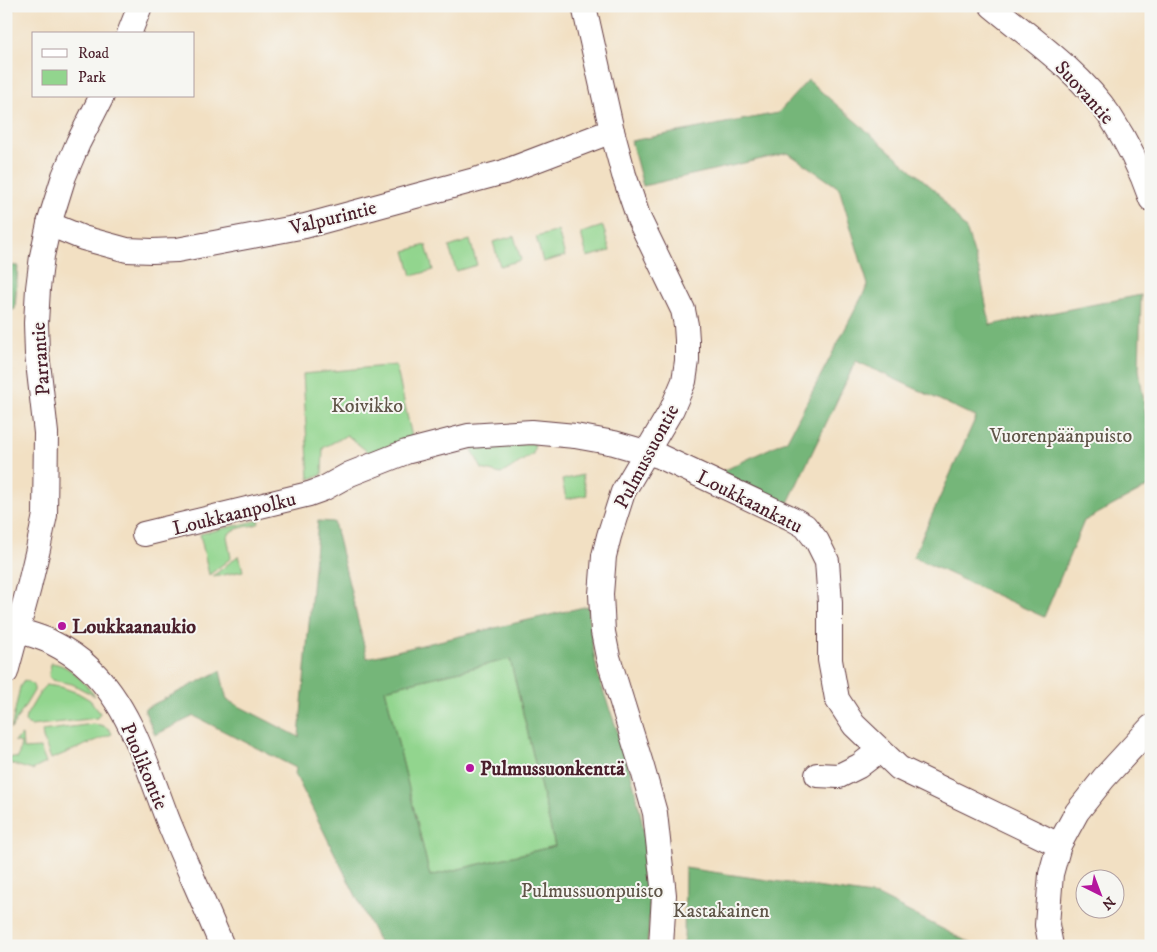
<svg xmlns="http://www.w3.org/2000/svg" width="1157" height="952" font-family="'IM FELL DW Pica',serif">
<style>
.green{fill:#92d58e;stroke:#6e7a5c}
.forest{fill:#75b679;stroke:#606a52;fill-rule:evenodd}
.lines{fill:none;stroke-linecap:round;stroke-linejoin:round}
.minor-casing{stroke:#633c42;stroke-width:26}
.minor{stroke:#fff;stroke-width:24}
.poi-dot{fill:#b5179e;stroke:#f6f6f2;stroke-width:2}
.labels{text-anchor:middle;stroke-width:4;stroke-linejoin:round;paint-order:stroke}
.street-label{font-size:20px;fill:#4a1f2b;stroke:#f6f6f2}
.park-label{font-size:20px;fill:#605649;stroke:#f6f6f2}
.poi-label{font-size:20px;font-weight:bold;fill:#4a1f2b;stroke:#f6f6f2;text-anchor:start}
</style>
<rect width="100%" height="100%" fill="#f6f6f2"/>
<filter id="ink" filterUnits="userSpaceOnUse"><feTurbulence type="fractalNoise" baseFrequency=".02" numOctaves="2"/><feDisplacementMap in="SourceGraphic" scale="10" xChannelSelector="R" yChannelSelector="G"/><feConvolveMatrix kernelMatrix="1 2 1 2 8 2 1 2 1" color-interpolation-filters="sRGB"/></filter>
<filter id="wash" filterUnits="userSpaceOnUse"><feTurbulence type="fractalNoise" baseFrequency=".0096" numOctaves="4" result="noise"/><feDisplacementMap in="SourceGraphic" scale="20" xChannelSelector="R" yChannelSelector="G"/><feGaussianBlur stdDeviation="1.12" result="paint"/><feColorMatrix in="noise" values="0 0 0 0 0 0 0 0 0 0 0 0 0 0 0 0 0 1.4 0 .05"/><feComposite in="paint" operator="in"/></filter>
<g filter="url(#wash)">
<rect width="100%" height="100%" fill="#f2e0c3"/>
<g class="green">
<polygon points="603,226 610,251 587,257 581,233"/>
<polygon points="558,231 565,256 543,262 536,237"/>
<polygon points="514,236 521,260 500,266 493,242"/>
<polygon points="470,240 477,265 456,271 449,247"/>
<polygon points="426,245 433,270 412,276 405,251"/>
<polygon points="396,365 412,437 369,453 347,435 323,448 322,475 309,479 303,374"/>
<polygon points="535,443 533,454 501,474 482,469 473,452 472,447"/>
<polygon points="582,475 587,495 566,499 562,480"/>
<path d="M260 520 258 524C248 527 233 527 227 536L231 558 209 575 200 534Z"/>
<polygon points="239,555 243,571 214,577 213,576"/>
<polygon points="510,659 555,846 430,876 385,689"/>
<path d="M51 663C70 664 83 682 95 696L72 684 52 680 49 676Z"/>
<path d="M24 680C29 682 35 684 34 691L11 729 20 687Z"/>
<polygon points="46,685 61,687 78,693 90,700 100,713 97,718 31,726 28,725 25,721 26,716 42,689"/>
<path d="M93 724C101 725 109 726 112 734L51 759 43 738 42 731Z"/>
<polygon points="22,735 23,749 40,748 46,763 32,770 12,764 9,761 11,757 18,758 21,743 14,741"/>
</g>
<g class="forest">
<polygon points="6,6 15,6 6,30"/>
<polygon points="808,80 936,191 967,231 980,273 990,325 1141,295 1139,369 1148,430 1151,437 1151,485 1084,521 1044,617 913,557 976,417 856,361 786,507 719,473 787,440 868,285 839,188 788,153 643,186 631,141 778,113"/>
<polygon points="6,265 18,266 15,309 6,313"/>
<path d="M318 521 334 522 367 658 588 606C590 630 593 654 599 678 607 703 617 728 625 754 644 815 655 881 647 946H381L295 774 296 768 194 716 155 735 144 709 220 671 227 700 299 737ZM510 659 555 846 430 876 385 689Z"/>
<polygon points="685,868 878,896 976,946 688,946 684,944"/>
</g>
</g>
<g filter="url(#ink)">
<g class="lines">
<g class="minor-casing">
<g id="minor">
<polyline points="584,6 612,131 624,175 639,219 683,310 686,325 687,340 687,361 684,381 672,409 623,492 609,536 604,556 601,594 603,632 608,657 642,767 655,813 664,895 661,946"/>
<path d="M992 6C1033 40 1080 72 1110 116 1127 142 1141 170 1151 199"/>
<polyline points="129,34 140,6"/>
<polyline points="49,224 83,238 127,250 152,251 177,250 305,226 504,172 612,131"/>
<polyline points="144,534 309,494 323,489 350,474 406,452 468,436 532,432 575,436 614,443 659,456 791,518 805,526 817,541 827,561 830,603 830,660 837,699 854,725 899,768 1059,845"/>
<path d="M6 626C20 632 36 635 49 641 63 648 79 658 90 669 131 707 149 772 169 823 186 864 205 905 222 946"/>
<polyline points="6,672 29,587 38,549 45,515 46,433 37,354 36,323 38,288 42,256 49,224 64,176 78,143 102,96"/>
<polyline points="817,775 839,776 859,766 880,750"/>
<polyline points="1051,946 1047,925 1051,874 1059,845 1077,812 1104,778 1151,727"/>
</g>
</g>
<use href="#minor" class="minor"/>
</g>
</g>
<g class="poi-dot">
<circle cx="62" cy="626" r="5"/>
<circle cx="470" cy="768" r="5"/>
</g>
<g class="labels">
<g class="street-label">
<text transform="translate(1085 92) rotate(48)" y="7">Suovantie</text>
<text transform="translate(333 217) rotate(-14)" y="7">Valpurintie</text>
<text transform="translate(40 359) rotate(-94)" y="7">Parrantie</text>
<text transform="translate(646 456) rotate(-62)" y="7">Pulmussuontie</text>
<text transform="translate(750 501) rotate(27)" y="7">Loukkaankatu</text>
<text transform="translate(234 513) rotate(-14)" y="7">Loukkaanpolku</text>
<text transform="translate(145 766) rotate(67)" y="7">Puolikontie</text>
</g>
<g class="park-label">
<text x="367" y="412">Koivikko</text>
<text x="1061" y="442">Vuorenpäänpuisto</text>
<text x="592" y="897">Pulmussuonpuisto</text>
<text x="721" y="917">Kastakainen</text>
</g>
<g class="poi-label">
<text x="72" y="633">Loukkaanaukio</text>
<text x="480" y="775">Pulmussuonkenttä</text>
</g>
</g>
<rect width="1157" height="952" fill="none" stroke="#f6f6f2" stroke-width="25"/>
<rect x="32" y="32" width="162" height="65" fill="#f6f6f2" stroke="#b1a0a2"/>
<rect x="42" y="49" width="25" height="8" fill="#ffffff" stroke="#b1a0a2"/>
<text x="78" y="58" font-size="15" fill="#4a1f2b">Road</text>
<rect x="42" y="70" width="25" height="15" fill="#92d58e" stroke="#b1a0a2"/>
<text x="78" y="82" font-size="15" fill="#4a1f2b">Park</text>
<g transform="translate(1100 894) rotate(138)"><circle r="24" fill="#f6f6f2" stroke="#b1a0a2"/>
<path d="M0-4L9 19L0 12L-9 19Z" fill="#b5179e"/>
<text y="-8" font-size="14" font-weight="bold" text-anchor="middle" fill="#4a1f2b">N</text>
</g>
</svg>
